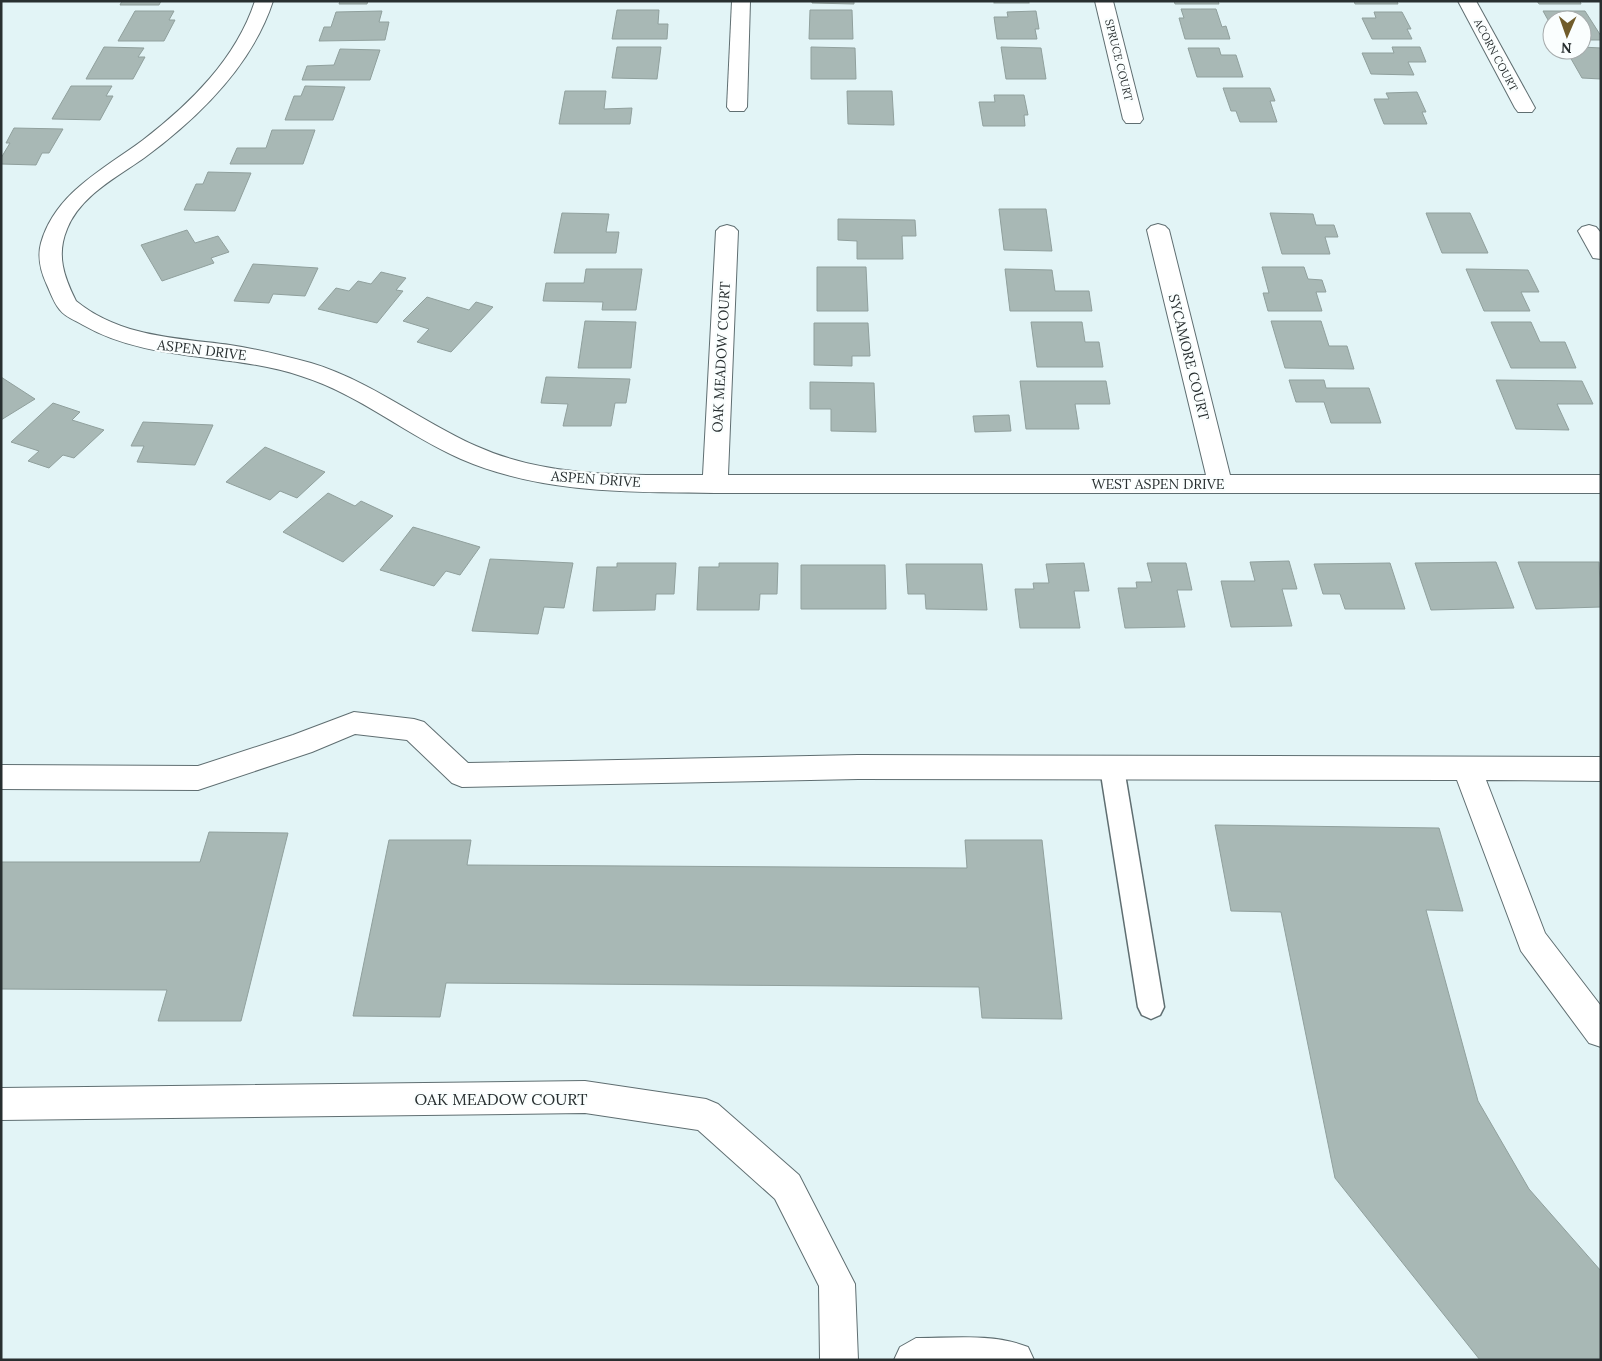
<svg xmlns="http://www.w3.org/2000/svg" width="1602" height="1361" font-family="Lora,serif">
<style>
.building{fill:#a8b8b5;stroke:#90a09d}
.lines{fill:none;stroke-linecap:round;stroke-linejoin:round}
.service-casing{stroke:#5f6e71;stroke-width:3}
.minor-casing{stroke:#5f6e71;stroke-width:2}
.service{fill:#fff;fill-rule:evenodd}
.minor{fill:#fff;fill-rule:evenodd}
.labels{text-anchor:middle;stroke-width:4.5;stroke-linejoin:round;paint-order:stroke}
.far-street-label{font-size:11px;fill:#282f30;stroke:#fafefe}
.street-label{font-size:14px;fill:#282f30;stroke:#fafefe}
.near-street-label{font-size:16px;fill:#282f30;stroke:#fafefe}
</style>
<rect width="100%" height="100%" fill="#e2f4f6"/>
<g class="building">
<polygon points="122,1 161,1 159,5 120,5"/>
<polygon points="340,1 368,1 367,4 339,4"/>
<polygon points="812,1 854,1 854,4 812,3"/>
<rect x="994" y="1" width="35" height="2"/>
<polygon points="1174,1 1218,1 1219,4 1175,4"/>
<polygon points="1354,1 1397,1 1398,4 1355,4"/>
<polygon points="1537,1 1580,1 1581,4 1539,4"/>
<polygon points="1181,9 1216,9 1222,27 1226,26 1230,39 1185,39 1179,18 1184,18"/>
<polygon points="617,10 659,10 658,24 668,24 667,39 612,39"/>
<polygon points="810,10 852,10 853,39 809,39"/>
<polygon points="135,11 174,11 169,20 175,20 164,41 118,41"/>
<polygon points="382,11 379,22 389,22 385,40 319,41 324,27 331,27 336,12"/>
<polygon points="1036,11 1039,29 1035,29 1037,39 997,39 994,17 1008,17 1007,12"/>
<polygon points="1543,11 1585,11 1601,36 1601,40 1582,40 1582,20 1552,20 1552,27"/>
<polygon points="1374,12 1402,12 1411,29 1407,29 1412,39 1372,39 1362,18 1376,18"/>
<polygon points="104,47 144,48 138,57 145,57 133,79 86,79"/>
<polygon points="617,47 661,47 657,79 612,78"/>
<polygon points="811,47 855,48 856,79 811,79"/>
<polygon points="1001,47 1041,48 1046,79 1006,79"/>
<polygon points="1392,47 1420,47 1426,62 1408,62 1414,75 1371,74 1362,53 1394,53"/>
<polygon points="1582,47 1601,48 1601,79 1582,78 1566,50 1582,50"/>
<polygon points="1188,48 1219,48 1221,55 1236,55 1243,77 1197,77"/>
<polygon points="340,49 380,50 370,80 302,80 307,66 334,65"/>
<polygon points="71,86 112,86 106,96 113,96 100,120 52,119"/>
<polygon points="305,86 345,87 333,120 285,120 294,96 301,96"/>
<polygon points="1223,88 1270,88 1275,101 1270,101 1277,122 1240,122 1236,111 1231,111"/>
<polygon points="565,91 606,91 604,109 632,108 630,124 559,124"/>
<polygon points="847,91 892,91 894,125 848,124"/>
<polygon points="1417,92 1426,112 1422,112 1427,124 1384,124 1374,99 1389,99 1386,93"/>
<polygon points="994,95 1024,95 1028,115 1024,115 1025,126 983,126 979,102 995,102"/>
<polygon points="14,128 63,129 49,153 42,153 36,165 1,164 1,158 10,143 6,143"/>
<polygon points="272,130 315,130 303,164 230,164 237,148 266,148"/>
<polygon points="208,172 251,173 235,211 184,210 196,184 203,184"/>
<polygon points="999,209 1046,209 1052,251 1004,250"/>
<polygon points="562,213 609,214 606,232 619,232 616,253 554,253"/>
<polygon points="1270,213 1313,214 1316,225 1334,225 1338,237 1325,237 1330,254 1282,254"/>
<polygon points="1426,213 1470,213 1488,253 1442,253"/>
<polygon points="838,219 915,220 916,236 902,236 903,259 857,259 857,241 838,240"/>
<polygon points="187,230 195,243 218,236 229,252 211,258 214,263 162,281 141,245"/>
<polygon points="253,264 318,268 305,296 273,294 269,303 234,301"/>
<polygon points="817,267 866,267 868,311 817,311"/>
<polygon points="1262,267 1304,267 1308,279 1322,280 1326,292 1316,292 1322,311 1268,311 1263,293 1269,293"/>
<polygon points="586,269 642,269 636,310 602,310 603,302 543,301 546,283 584,283"/>
<polygon points="1005,269 1052,270 1055,291 1089,291 1092,311 1010,311"/>
<polygon points="1466,269 1528,270 1539,292 1521,292 1530,311 1484,311"/>
<polygon points="381,272 406,278 396,290 403,291 377,323 318,309 336,288 349,291 358,281 371,284"/>
<polygon points="427,297 469,310 476,302 493,307 451,352 417,342 429,329 403,321"/>
<polygon points="585,321 636,322 631,368 578,368"/>
<polygon points="1271,321 1321,321 1329,346 1347,346 1354,369 1285,368"/>
<polygon points="1031,322 1082,322 1085,342 1099,342 1103,367 1037,367"/>
<polygon points="1491,322 1531,322 1540,342 1565,342 1576,368 1511,368"/>
<polygon points="814,323 868,323 870,356 852,356 852,366 814,365"/>
<polygon points="1,377 35,399 1,420"/>
<polygon points="546,377 630,379 626,403 615,403 611,426 563,426 568,404 541,403"/>
<polygon points="1289,380 1324,380 1326,388 1369,388 1381,423 1331,423 1324,402 1296,402"/>
<polygon points="1496,380 1582,381 1593,404 1557,404 1569,430 1516,429"/>
<polygon points="1020,381 1106,381 1110,404 1075,404 1079,429 1026,429"/>
<polygon points="810,382 874,383 876,432 831,431 831,409 810,409"/>
<polygon points="53,403 80,412 72,420 104,430 74,458 63,455 49,468 28,461 39,451 11,442"/>
<polygon points="1009,415 1011,431 975,432 973,416"/>
<polygon points="143,422 213,425 195,465 137,462 144,446 131,446"/>
<polygon points="265,447 325,472 297,498 280,491 270,500 226,482"/>
<polygon points="328,493 355,506 361,501 393,516 343,562 283,532"/>
<polygon points="413,527 480,547 460,575 446,571 434,586 380,570"/>
<polygon points="490,559 573,563 564,608 544,607 538,634 472,631"/>
<polygon points="1289,561 1297,589 1282,589 1292,626 1231,627 1221,581 1255,581 1250,562"/>
<polygon points="1496,562 1514,608 1431,610 1415,563"/>
<polygon points="1518,562 1599,562 1601,607 1536,609"/>
<polygon points="617,563 676,563 674,594 656,594 655,610 593,611 597,567 617,567"/>
<polygon points="719,563 778,563 777,594 760,594 759,610 697,610 699,567 719,567"/>
<polygon points="1084,563 1089,591 1074,591 1080,628 1020,628 1015,589 1034,589 1033,583 1049,583 1046,564"/>
<polygon points="1147,563 1186,563 1192,590 1177,590 1185,627 1125,628 1118,588 1137,588 1136,582 1152,582"/>
<polygon points="1390,563 1405,609 1345,609 1340,594 1323,594 1314,564"/>
<polygon points="906,564 982,564 987,610 926,609 925,594 908,594"/>
<polygon points="801,565 885,565 886,609 801,609"/>
<polygon points="1215,825 1439,828 1463,911 1426,910 1478,1101 1529,1189 1601,1271 1601,1360 1480,1360 1335,1178 1281,912 1231,911"/>
<polygon points="209,832 288,833 241,1021 158,1021 167,990 1,989 1,862 200,862"/>
<polygon points="389,840 471,840 467,865 967,868 965,840 1042,840 1062,1019 982,1018 979,987 446,983 440,1017 353,1016"/>
</g>
<g class="lines">
<g class="service-casing">
<polygon id="service" points="1112,758 1120,761 1124,768 1164,1007 1160,1015 1151,1019 1142,1015 1138,1007 1100,768 1104,761"/>
</g>
<g class="minor-casing">
<g id="minor">
<path d="M255 1H273C252 66 198 118 144 158 117 177 80 196 67 229 56 255 64 277 76 301 120 337 177 338 230 345 257 349 285 356 311 363 371 381 420 421 476 446 547 478 627 475 703 475L716 231 720 227 727 225 734 227 738 231 728 475H1206L1147 230 1151 226 1158 224 1165 226 1169 230 1230 475H1601V493H715C629 492 542 494 461 459 406 435 359 394 301 376 229 352 149 363 83 325 75 320 65 317 60 310 54 303 51 294 47 285 41 272 37 258 41 243 55 193 104 169 143 140 190 104 236 59 255 1Z"/>
<polygon points="732,1 750,1 747,107 744,111 730,111 727,107"/>
<polygon points="1095,1 1113,1 1143,119 1140,123 1126,123 1123,119"/>
<polygon points="1458,1 1476,1 1535,108 1532,112 1518,112 1515,108"/>
<polygon points="1589,225 1596,227 1601,233 1601,259 1593,258 1578,231 1582,227"/>
<polygon points="354,712 414,719 424,722 468,763 858,755 1601,757 1601,781 1486,780 1545,933 1601,1006 1601,1047 1589,1043 1521,951 1457,780 858,779 462,787 452,783 407,740 355,734 312,752 198,790 1,789 1,765 198,766 293,735"/>
<polygon points="585,1081 706,1099 718,1104 799,1175 855,1284 858,1360 820,1360 819,1286 775,1199 698,1130 585,1113 1,1120 1,1088"/>
<path d="M916 1338C952 1338 994 1333 1028 1347L1034 1360H894L900 1347Z"/>
</g>
</g>
<use href="#service" class="service"/>
<use href="#minor" class="minor"/>
</g>
<g class="labels">
<g class="far-street-label">
<text transform="translate(1496 55) rotate(62)" y="4">ACORN COURT</text>
<text transform="translate(1119 60) rotate(76)" y="4">SPRUCE COURT</text>
</g>
<g class="street-label">
<text transform="translate(202 350) rotate(7)" y="5">ASPEN DRIVE</text>
<text transform="translate(721 357) rotate(-87)" y="5">OAK MEADOW COURT</text>
<text transform="translate(1189 357) rotate(76)" y="5">SYCAMORE COURT</text>
<text transform="translate(596 479) rotate(4)" y="5">ASPEN DRIVE</text>
<text x="1158" y="489">WEST ASPEN DRIVE</text>
</g>
<g class="near-street-label">
<text x="501" y="1105">OAK MEADOW COURT</text>
</g>
</g>
<rect width="1602" height="1361" fill="none" stroke="#282f30" stroke-width="5"/>
<g transform="translate(1567 35) rotate(182)"><circle r="24" fill="#fafefe" stroke="#a6abac"/>
<path d="M0-4L9 19L0 12L-9 19Z" fill="#705c2b"/>
<text y="-8" font-size="14" font-weight="bold" text-anchor="middle" fill="#282f30">N</text>
</g>
</svg>
